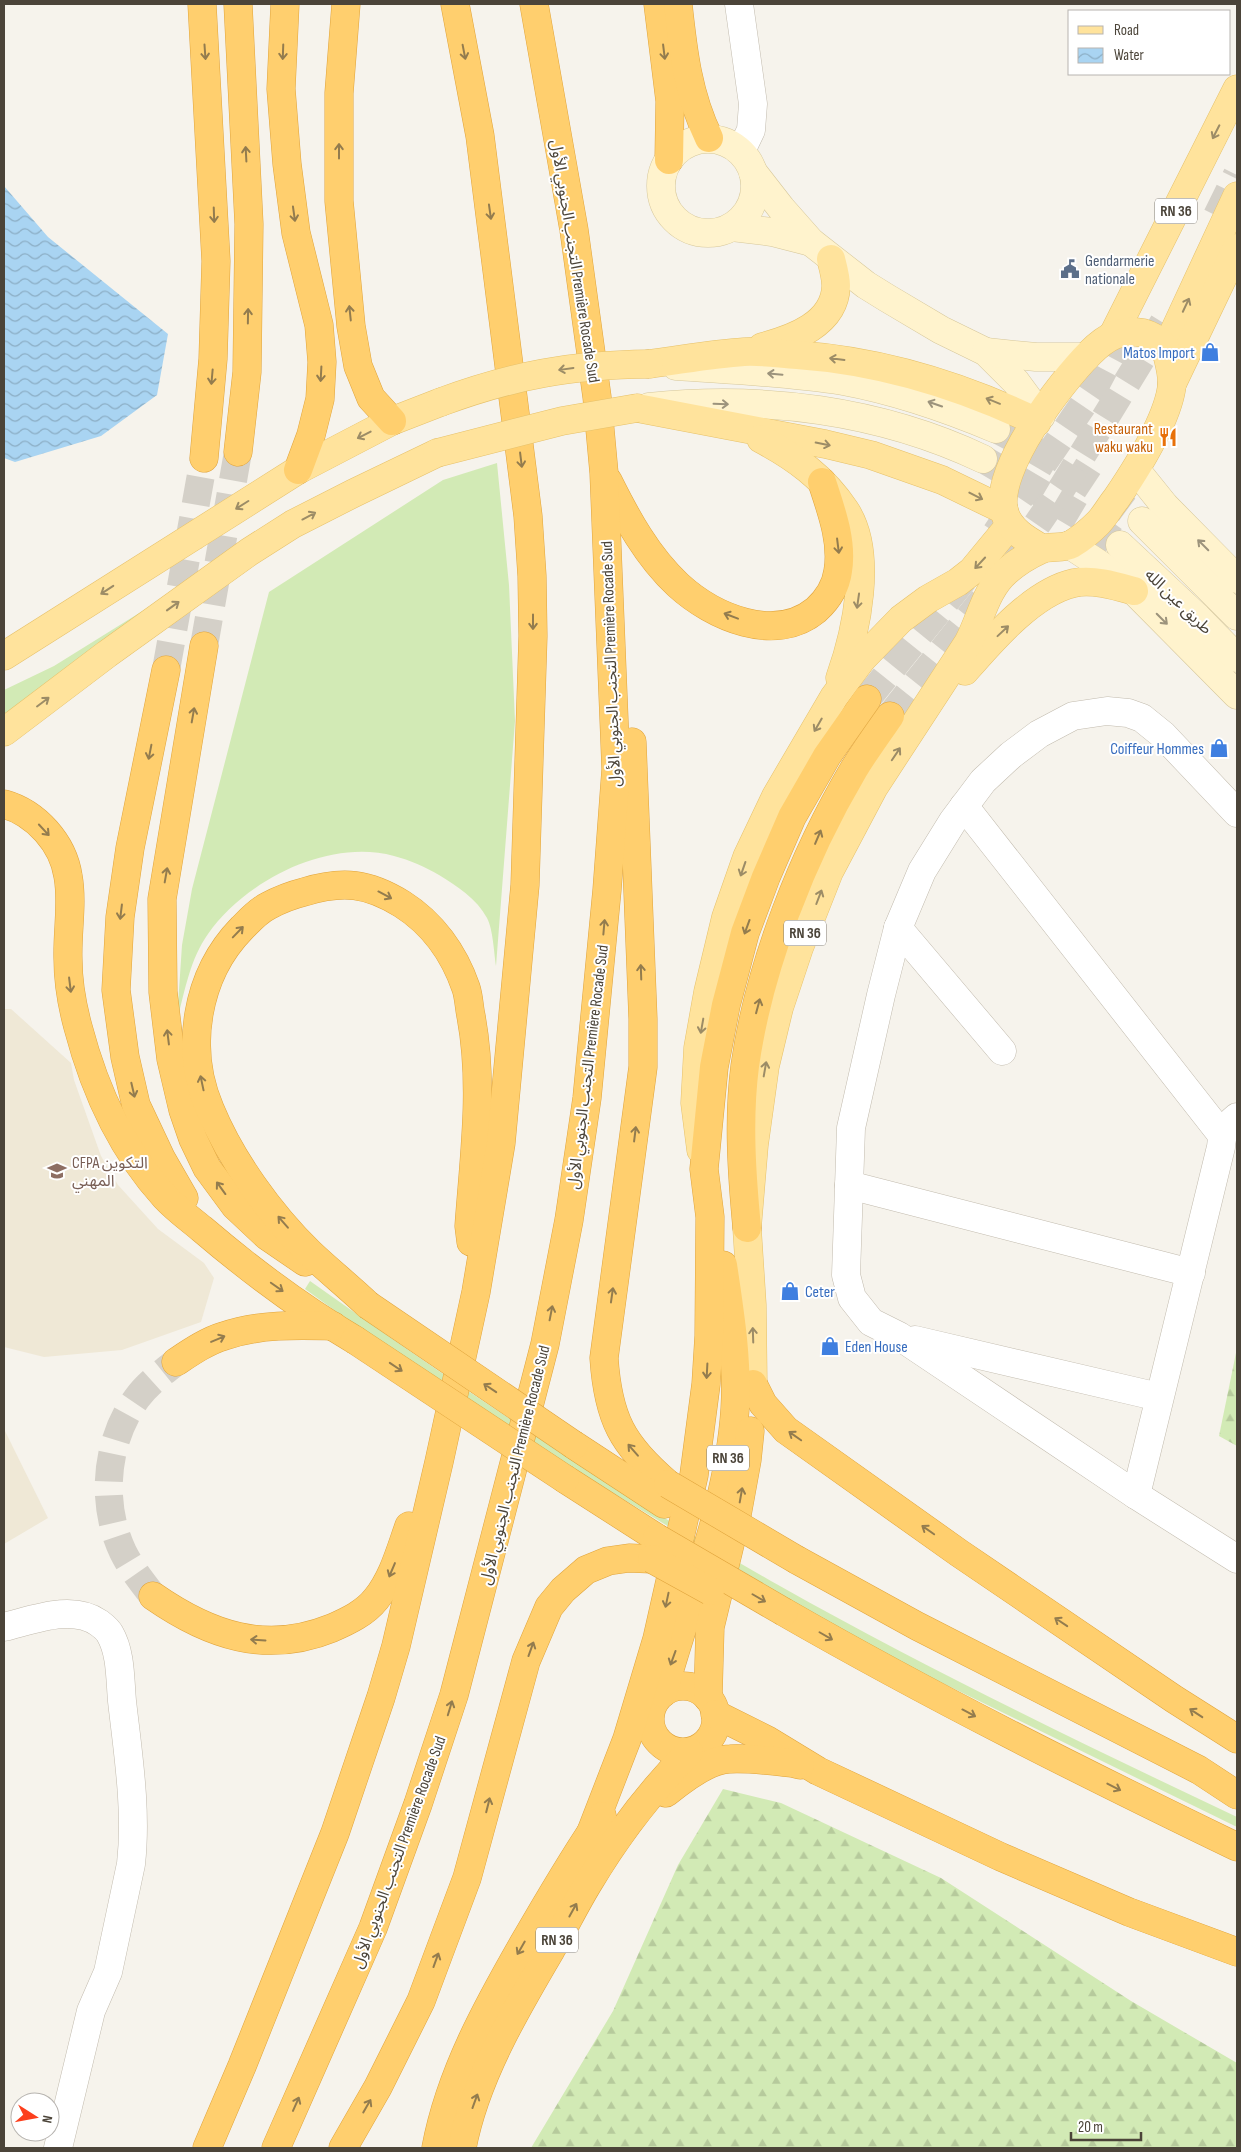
<svg xmlns="http://www.w3.org/2000/svg" width="1241" height="2152" font-family="'Sofia Sans Condensed','Noto Sans Arabic',sans-serif">
<style>
.education{fill:#efe8d6}
.grass{fill:#d2eab5}
.forest{fill:url(#forest-firs)}
.water{fill:url(#water-waves)}
.lines{fill:none;stroke-linecap:round;stroke-linejoin:round}
.secondary-tunnel{stroke:#d4d0c8;stroke-width:28;stroke-dasharray:28 14;stroke-linecap:butt}
.highway-tunnel{stroke:#d4d0c8;stroke-width:28;stroke-dasharray:28 14;stroke-linecap:butt}
.street-casing{stroke:#c2bbae;stroke-width:29}
.secondary-casing{stroke:#d6c79b;stroke-width:29}
.primary-casing{stroke:#e6c16a;stroke-width:29}
.highway-casing{stroke:#e0a43c;stroke-width:29}
.street{stroke:#fff;stroke-width:28}
.secondary{stroke:#fff3cd;stroke-width:28}
.primary{stroke:#ffe39c;stroke-width:28}
.highway{stroke:#ffcf6e;stroke-width:28}
.primary-bridge-casing{stroke:#e6c16a;stroke-width:29;stroke-linecap:butt}
.highway-bridge-casing{stroke:#e0a43c;stroke-width:29;stroke-linecap:butt}
.primary-bridge{stroke:#ffe39c;stroke-width:28}
.highway-bridge{stroke:#ffcf6e;stroke-width:28}
.oneway{stroke:#937c4e}
.oneway2{stroke:#9c8c66}
.oneway3{stroke:#9c937c}
.labels{text-anchor:middle;stroke-width:4;stroke-linejoin:round;paint-order:stroke}
.shield{fill:#fff;stroke:#817c74;stroke-width:1}
.shield-label{font-size:15px;font-weight:bold;fill:#4b4439}
.service-label{font-size:16px;fill:#4e5e75;stroke:#fff;text-anchor:start}
.street-label{font-size:16px;fill:#4b4439;stroke:#fff}
.shop-label{font-size:16px;fill:#366cbe;stroke:#fff;text-anchor:end}
.food-label{font-size:16px;fill:#c56008;stroke:#fff;text-anchor:end}
.education-label{font-size:16px;fill:#785e54;stroke:#fff;text-anchor:start}
</style>
<defs>
<pattern id="forest-firs" width="22" height="20" patternUnits="userSpaceOnUse" patternTransform="scale(1.25)"><rect width="22" height="20" fill="#d2eab5"/><path d="M5 1l3.5 6h-7zM16 11l3.5 6h-7z" fill="#b6ca9c"/></pattern>
<pattern id="water-waves" width="16" height="10" patternUnits="userSpaceOnUse" patternTransform="scale(1.25)"><rect width="16" height="10" fill="#a9d4f2"/><path d="M0 5q4-4 8 0t8 0" fill="none" stroke="#8caec5"/></pattern>
</defs>
<rect width="100%" height="100%" fill="#f6f3ec"/>
<g class="education">
<polygon points="4,1009 11,1009 71,1063 74,1080 101,1156 118,1185 158,1229 204,1263 214,1278 201,1322 122,1350 44,1357 4,1347"/>
<polygon points="4,1429 48,1518 4,1544"/>
</g>
<g class="grass">
<path d="M497 463 509 585 515 721 496 966C494 953 493 929 487 918 477 899 457 886 439 875 425 867 410 860 394 856 328 838 245 881 208 934 190 959 185 991 177 1020L182 945 192 889 269 592 443 480Z"/>
<polygon points="255,541 4,720 4,690 54,666"/>
<path d="M310 1281C462 1389 617 1494 780 1586 929 1670 1083 1744 1237 1817V1827L883 1654 810 1612 570 1467 359 1328 305 1289Z"/>
</g>
<g class="forest">
<polygon points="1237,1348 1237,1446 1219,1436"/>
<polygon points="723,1789 781,1803 941,1878 1131,2001 1237,2063 1237,2148 531,2148 613,2011 678,1865"/>
</g>
<polygon class="water" points="4,186 48,237 168,334 157,395 101,436 15,462 4,458"/>
<g class="lines">
<g class="secondary-tunnel">
<path d="M996 429C1047 456 1097 486 1142 521"/>
<polyline points="983,459 1081,517 1120,545"/>
</g>
<g class="highway-tunnel">
<polyline points="1217,216 1237,175"/>
<polyline points="996,533 1093,390 1131,318"/>
<polyline points="1013,559 1062,488 1167,317"/>
<polyline points="204,646 238,452"/>
<polyline points="166,670 204,458"/>
<polyline points="867,699 964,579"/>
<polyline points="890,716 983,600"/>
<path d="M153 1596C142 1582 131 1568 123 1552 100 1504 105 1441 137 1398 147 1384 162 1373 176 1362"/>
</g>
<g class="street-casing">
<g id="street">
<polyline points="739,4 753,104 751,130 741,151"/>
<polyline points="964,806 1222,1135"/>
<polyline points="1237,813 1163,735 1142,718 1128,713 1107,711 1073,716 1039,734 1011,755 983,781 953,821 922,871 898,928 881,995 851,1128 846,1275 852,1298 871,1322 899,1336 1136,1495 1237,1559"/>
<polyline points="898,928 1002,1051"/>
<polyline points="849,1185 1191,1273"/>
<polyline points="915,1340 1159,1397"/>
<path d="M1136 1495 1221 1147C1222 1132 1226 1126 1237 1117"/>
<path d="M4 1627C33 1620 72 1604 99 1623 103 1626 108 1630 110 1634 121 1653 120 1679 122 1701 128 1754 137 1810 131 1864L108 1972 91 2011 58 2148"/>
</g>
</g>
<g class="secondary-casing">
<g id="secondary">
<circle cx="708" cy="186" r="47"/>
<polyline points="753,172 781,208 811,242 866,285 887,298 941,330 986,352 1016,382 1041,416"/>
<polyline points="732,227 772,232 811,242"/>
<polyline points="986,352 1036,357 1086,357"/>
<path d="M676 366C731 370 788 372 843 381 897 391 946 408 996 429"/>
<path d="M649 407C762 395 880 410 983 459"/>
<polyline points="1136,470 1165,506 1237,579"/>
<polyline points="1142,521 1237,616"/>
<polyline points="1070,545 1102,566 1134,591 1237,695"/>
<polyline points="1120,545 1197,617 1237,658"/>
</g>
</g>
<g class="primary-casing">
<g id="primary">
<polyline points="1114,333 1237,89"/>
<path d="M762 347C793 339 835 324 836 286 836 277 833 267 831 259"/>
<polyline points="1166,349 1237,196"/>
<path d="M649 364C681 360 712 354 744 352 761 351 780 354 797 355 882 361 960 385 1037 422"/>
<polyline points="1172,384 1237,248"/>
<polyline points="637,408 825,444 871,455 942,480 1004,510"/>
<path d="M761 439C795 457 824 478 845 510 874 553 856 633 840 678"/>
<polyline points="4,656 298,470 392,421 441,402"/>
<path d="M965 671C992 640 1033 592 1074 583 1093 579 1116 586 1134 591"/>
<polyline points="4,732 107,654 249,552 293,524 354,493 437,453"/>
<polyline points="701,1150 695,1103 698,1048 708,992 726,917 747,857 776,796 834,697 862,659 901,619 928,599 958,582 972,571 1010,525"/>
<path d="M753 1384 752 1305 747 1228 754 1145 765 1066 779 1008 799 948 829 872 874 787 968 643C981 619 985 590 1007 571 1016 563 1031 554 1042 549 1051 546 1063 549 1072 544 1080 539 1091 530 1098 523 1105 516 1110 506 1116 499 1135 471 1169 418 1172 384 1172 376 1170 366 1168 358 1165 345 1157 337 1143 333 1121 328 1106 337 1090 353 1061 382 994 469 1004 511 1009 530 1027 540 1043 549"/>
</g>
</g>
<g class="highway-casing">
<g id="highway">
<polyline points="202,4 216,261 213,359 204,458"/>
<polyline points="285,4 281,89 287,164 296,233 319,325 322,362 320,399 311,435 298,470"/>
<polyline points="346,4 339,93 339,201 351,326 358,366 371,398 392,421"/>
<polyline points="658,4 670,101 669,160"/>
<path d="M678 4C683 51 688 95 709 138"/>
<polyline points="238,452 247,372 249,224 238,4"/>
<path d="M608 481C627 519 647 556 678 585 713 617 775 644 816 610 827 600 836 586 838 571 843 541 831 510 822 482"/>
<polyline points="204,646 162,899 163,992 171,1059 183,1110 193,1139 207,1168 235,1206 267,1236 305,1262"/>
<polyline points="166,670 130,848 120,917 116,990 125,1057 136,1105 161,1158 184,1198"/>
<path d="M632 742 643 1019V1067L604 1358C608 1418 622 1445 668 1484"/>
<path d="M4 804C36 813 63 843 68 876 73 903 67 932 68 959 68 981 72 1005 78 1027 94 1088 122 1150 165 1197 176 1209 190 1219 202 1229 250 1270 301 1308 355 1340"/>
<path d="M747 1228C742 1175 738 1120 745 1066 759 966 803 855 854 769 865 751 878 733 890 716"/>
<path d="M368 1305C349 1287 329 1271 310 1253 270 1214 231 1160 210 1109 184 1049 196 975 242 928 250 920 258 911 268 906 279 900 292 895 304 892 343 880 368 883 402 904 432 923 454 953 466 988 469 997 469 1007 471 1016 484 1086 474 1156 469 1226L471 1242"/>
<path d="M176 1362C191 1352 207 1341 224 1336 259 1324 296 1325 333 1326"/>
<polyline points="753,1384 763,1404 786,1430 959,1553 1174,1699 1237,1739"/>
<polyline points="574,1445 664,1504"/>
<polyline points="565,1479 657,1538"/>
<polyline points="797,1560 917,1626 1199,1770 1237,1795"/>
<path d="M153 1596C209 1635 266 1655 332 1628 348 1621 365 1613 376 1599 393 1578 400 1551 409 1526"/>
<path d="M784 1612C932 1697 1084 1773 1237 1847"/>
<circle cx="683" cy="1719" r="33"/>
<path d="M663 1693C688 1601 729 1504 735 1409 738 1361 730 1312 723 1265"/>
<polyline points="708,1698 710,1627 737,1515 747,1460 750,1431"/>
<polyline points="715,1714 767,1740 818,1771 1001,1857 1129,1912 1237,1952"/>
<path d="M666 1793C682 1780 709 1759 730 1759 751 1758 772 1761 792 1763L800 1765"/>
<polyline points="591,1832 627,1739 657,1639 694,1475 706,1384 709,1336 710,1217 704,1169 714,1067 726,1005 745,933 766,877 792,817 827,756 867,699"/>
<polyline points="207,2148 242,2066 335,1833 381,1697 396,1646 439,1462 476,1292 501,1143 525,885 533,636 532,576 528,516 480,136 455,4"/>
<polyline points="276,2148 373,1928 418,1804 454,1695 545,1344 569,1220 587,1098 607,890 616,769 604,473 597,397 574,230 534,4"/>
<polyline points="343,2148 378,2087 421,2001 467,1878 526,1661 549,1607 563,1590 586,1570 608,1561 629,1558 652,1559"/>
<path d="M436 2148C450 2073 488 2005 526 1939 550 1898 574 1856 602 1816"/>
<path d="M462 2148C475 2078 516 2009 552 1948 565 1926 576 1903 589 1882 617 1835 651 1791 689 1752"/>
</g>
</g>
<use href="#street" class="street"/>
<use href="#secondary" class="secondary"/>
<use href="#primary" class="primary"/>
<use href="#highway" class="highway"/>
<g class="primary-bridge-casing">
<g id="primary-bridge">
<path d="M441 402C514 375 571 365 649 364"/>
<polyline points="437,453 562,421 637,408"/>
</g>
</g>
<g class="highway-bridge-casing">
<g id="highway-bridge">
<polyline points="368,1305 574,1445"/>
<polyline points="355,1340 565,1479"/>
<polyline points="668,1484 797,1560"/>
<polyline points="657,1538 784,1612"/>
<polyline points="652,1559 710,1591"/>
</g>
</g>
<use href="#primary-bridge" class="primary-bridge"/>
<use href="#highway-bridge" class="highway-bridge"/>
</g>
<defs><path id="oneway-shaft" d="M-6 0H5M1.5-3L5.5 0L1.5 3" fill="none" stroke-width="1.6" stroke-linecap="round" stroke-linejoin="round" transform="scale(1.25)"/></defs>
<g class="oneway">
<use href="#oneway-shaft" transform="translate(205 52) rotate(86)"/>
<use href="#oneway-shaft" transform="translate(283 52) rotate(92)"/>
<use href="#oneway-shaft" transform="translate(464 52) rotate(79)"/>
<use href="#oneway-shaft" transform="translate(664 52) rotate(83)"/>
<use href="#oneway-shaft" transform="translate(339 151) rotate(-90)"/>
<use href="#oneway-shaft" transform="translate(246 154) rotate(-93)"/>
<use href="#oneway-shaft" transform="translate(490 212) rotate(82)"/>
<use href="#oneway-shaft" transform="translate(294 214) rotate(82)"/>
<use href="#oneway-shaft" transform="translate(214 215) rotate(88)"/>
<use href="#oneway-shaft" transform="translate(350 313) rotate(-96)"/>
<use href="#oneway-shaft" transform="translate(248 316) rotate(-89)"/>
<use href="#oneway-shaft" transform="translate(321 374) rotate(93)"/>
<use href="#oneway-shaft" transform="translate(212 377) rotate(95)"/>
<use href="#oneway-shaft" transform="translate(521 460) rotate(83)"/>
<use href="#oneway-shaft" transform="translate(838 546) rotate(83)"/>
<use href="#oneway-shaft" transform="translate(731 616) rotate(-159)"/>
<use href="#oneway-shaft" transform="translate(533 622) rotate(90)"/>
<use href="#oneway-shaft" transform="translate(193 715) rotate(-80)"/>
<use href="#oneway-shaft" transform="translate(150 752) rotate(101)"/>
<use href="#oneway-shaft" transform="translate(44 830) rotate(47)"/>
<use href="#oneway-shaft" transform="translate(818 837) rotate(-67)"/>
<use href="#oneway-shaft" transform="translate(166 875) rotate(-80)"/>
<use href="#oneway-shaft" transform="translate(385 895) rotate(28)"/>
<use href="#oneway-shaft" transform="translate(121 912) rotate(97)"/>
<use href="#oneway-shaft" transform="translate(604 927) rotate(-85)"/>
<use href="#oneway-shaft" transform="translate(747 927) rotate(110)"/>
<use href="#oneway-shaft" transform="translate(238 932) rotate(-46)"/>
<use href="#oneway-shaft" transform="translate(641 972) rotate(-92)"/>
<use href="#oneway-shaft" transform="translate(70 985) rotate(83)"/>
<use href="#oneway-shaft" transform="translate(758 1006) rotate(-75)"/>
<use href="#oneway-shaft" transform="translate(168 1037) rotate(-97)"/>
<use href="#oneway-shaft" transform="translate(202 1083) rotate(-102)"/>
<use href="#oneway-shaft" transform="translate(133 1090) rotate(77)"/>
<use href="#oneway-shaft" transform="translate(635 1134) rotate(-83)"/>
<use href="#oneway-shaft" transform="translate(221 1188) rotate(-126)"/>
<use href="#oneway-shaft" transform="translate(283 1222) rotate(-131)"/>
<use href="#oneway-shaft" transform="translate(277 1287) rotate(35)"/>
<use href="#oneway-shaft" transform="translate(612 1295) rotate(-82)"/>
<use href="#oneway-shaft" transform="translate(551 1313) rotate(-79)"/>
<use href="#oneway-shaft" transform="translate(218 1339) rotate(-23)"/>
<use href="#oneway-shaft" transform="translate(396 1367) rotate(34)"/>
<use href="#oneway-shaft" transform="translate(707 1371) rotate(93)"/>
<use href="#oneway-shaft" transform="translate(490 1388) rotate(-146)"/>
<use href="#oneway-shaft" transform="translate(795 1436) rotate(-145)"/>
<use href="#oneway-shaft" transform="translate(633 1450) rotate(-131)"/>
<use href="#oneway-shaft" transform="translate(741 1495) rotate(-80)"/>
<use href="#oneway-shaft" transform="translate(928 1530) rotate(-145)"/>
<use href="#oneway-shaft" transform="translate(392 1570) rotate(113)"/>
<use href="#oneway-shaft" transform="translate(759 1598) rotate(30)"/>
<use href="#oneway-shaft" transform="translate(667 1600) rotate(102)"/>
<use href="#oneway-shaft" transform="translate(1061 1622) rotate(-146)"/>
<use href="#oneway-shaft" transform="translate(826 1636) rotate(30)"/>
<use href="#oneway-shaft" transform="translate(258 1640) rotate(-176)"/>
<use href="#oneway-shaft" transform="translate(531 1649) rotate(-70)"/>
<use href="#oneway-shaft" transform="translate(673 1658) rotate(110)"/>
<use href="#oneway-shaft" transform="translate(450 1708) rotate(-73)"/>
<use href="#oneway-shaft" transform="translate(969 1713) rotate(28)"/>
<use href="#oneway-shaft" transform="translate(1196 1713) rotate(-147)"/>
<use href="#oneway-shaft" transform="translate(1114 1787) rotate(27)"/>
<use href="#oneway-shaft" transform="translate(488 1805) rotate(-76)"/>
<use href="#oneway-shaft" transform="translate(573 1910) rotate(-61)"/>
<use href="#oneway-shaft" transform="translate(521 1948) rotate(120)"/>
<use href="#oneway-shaft" transform="translate(436 1960) rotate(-70)"/>
<use href="#oneway-shaft" transform="translate(475 2101) rotate(-70)"/>
<use href="#oneway-shaft" transform="translate(296 2104) rotate(-66)"/>
<use href="#oneway-shaft" transform="translate(367 2106) rotate(-60)"/>
</g>
<g class="oneway2">
<use href="#oneway-shaft" transform="translate(1216 132) rotate(117)"/>
<use href="#oneway-shaft" transform="translate(1186 305) rotate(-65)"/>
<use href="#oneway-shaft" transform="translate(837 359) rotate(-173)"/>
<use href="#oneway-shaft" transform="translate(566 369) rotate(172)"/>
<use href="#oneway-shaft" transform="translate(993 401) rotate(-158)"/>
<use href="#oneway-shaft" transform="translate(364 435) rotate(153)"/>
<use href="#oneway-shaft" transform="translate(823 444) rotate(11)"/>
<use href="#oneway-shaft" transform="translate(976 496) rotate(27)"/>
<use href="#oneway-shaft" transform="translate(242 505) rotate(148)"/>
<use href="#oneway-shaft" transform="translate(309 516) rotate(-28)"/>
<use href="#oneway-shaft" transform="translate(980 563) rotate(133)"/>
<use href="#oneway-shaft" transform="translate(107 590) rotate(147)"/>
<use href="#oneway-shaft" transform="translate(858 601) rotate(98)"/>
<use href="#oneway-shaft" transform="translate(173 606) rotate(-36)"/>
<use href="#oneway-shaft" transform="translate(1003 631) rotate(-43)"/>
<use href="#oneway-shaft" transform="translate(43 702) rotate(-37)"/>
<use href="#oneway-shaft" transform="translate(818 725) rotate(120)"/>
<use href="#oneway-shaft" transform="translate(896 754) rotate(-56)"/>
<use href="#oneway-shaft" transform="translate(743 869) rotate(109)"/>
<use href="#oneway-shaft" transform="translate(819 897) rotate(-69)"/>
<use href="#oneway-shaft" transform="translate(702 1026) rotate(100)"/>
<use href="#oneway-shaft" transform="translate(765 1069) rotate(-80)"/>
<use href="#oneway-shaft" transform="translate(753 1335) rotate(-92)"/>
</g>
<g class="oneway3">
<use href="#oneway-shaft" transform="translate(775 374) rotate(-175)"/>
<use href="#oneway-shaft" transform="translate(721 404) rotate(2)"/>
<use href="#oneway-shaft" transform="translate(935 404) rotate(-161)"/>
<use href="#oneway-shaft" transform="translate(1203 545) rotate(-135)"/>
<use href="#oneway-shaft" transform="translate(1162 619) rotate(45)"/>
</g>
<defs>
<g id="civic-bare" transform="scale(1.5)"><path d="M-.6-6.5H3V-4.5H.6V-3L4-1V1h2V6H-6V1h2V-1L-.6-3ZM-1.2 2.5V6h2.4V2.5Z" fill="#5c6f8a" stroke="#fff" stroke-width="2.5" paint-order="stroke"/></g>
<g id="shop-bare" transform="scale(1.5)"><path d="M-5-2.5h2.3a2.7 3.5 0 0 1 5.4 0H5L5.5 6h-11ZM-1.5-2.5h3a1.5 2.3 0 0 0-3 0Z" fill="#3f7fe0" stroke="#fff" stroke-width="2.5" paint-order="stroke"/></g>
<g id="restaurant-bare" transform="scale(1.5)"><path d="M-5-6h1v4h1v-4h1v4h1v-4h1v5L-1.5 .5V6h-2V.5L-5-1ZM5-6V6H3V1.5H1.5Q1.5-4 5-6Z" fill="#e8710a" stroke="#fff" stroke-width="2.5" paint-order="stroke"/></g>
<g id="university-bare" transform="scale(1.5)"><path d="M0-5L7-2L0 1L-7-2ZM-4 1L0 2.5L4 1V4Q0 6-4 4Z" fill="#8d6e63" stroke="#fff" stroke-width="2.5" paint-order="stroke"/></g>
</defs>
<g fill-rule="evenodd">
<use href="#civic-bare" x="1070" y="269"/>
<use href="#shop-bare" x="1210" y="352"/>
<use href="#restaurant-bare" x="1168" y="437"/>
<use href="#shop-bare" x="1219" y="748"/>
<use href="#university-bare" x="57" y="1171"/>
<use href="#shop-bare" x="790" y="1291"/>
<use href="#shop-bare" x="830" y="1346"/>
</g>
<g class="labels">
<g class="shield">
<rect x="1155" y="198.5" width="42" height="25" rx="4"/>
<rect x="784" y="920.5" width="42" height="25" rx="4"/>
<rect x="707" y="1445.5" width="42" height="25" rx="4"/>
<rect x="536" y="1927.5" width="42" height="25" rx="4"/>
</g>
<g class="shield-label">
<text x="1176" y="216">RN 36</text>
<text x="805" y="938">RN 36</text>
<text x="728" y="1463">RN 36</text>
<text x="557" y="1945">RN 36</text>
</g>
<g class="service-label">
<text x="1085" y="266">Gendarmerie<tspan x="1085" dy="18">nationale</tspan></text>
</g>
<g class="street-label">
<text transform="translate(576 261) rotate(81)" y="6">التجنب الجنوبي الأول Première Rocade Sud</text>
<text transform="translate(1179 601) rotate(44)" y="6">طريق عين الله</text>
<text transform="translate(610 664) rotate(-92)" y="6">التجنب الجنوبي الأول Première Rocade Sud</text>
<text transform="translate(587 1067) rotate(-83)" y="6">التجنب الجنوبي الأول Première Rocade Sud</text>
<text transform="translate(514 1465) rotate(-76)" y="6">التجنب الجنوبي الأول Première Rocade Sud</text>
<text transform="translate(398 1852) rotate(-70)" y="6">التجنب الجنوبي الأول Première Rocade Sud</text>
</g>
<g class="shop-label">
<text x="1195" y="358">Matos Import</text>
<text x="1204" y="754">Coiffeur Hommes</text>
<text x="805" y="1297" text-anchor="start">Ceter</text>
<text x="845" y="1352" text-anchor="start">Eden House</text>
</g>
<g class="food-label">
<text x="1153" y="434">Restaurant<tspan x="1153" dy="18">waku waku</tspan></text>
</g>
<g class="education-label">
<text x="72" y="1168">CFPA التكوين<tspan x="72" dy="18">المهني</tspan></text>
</g>
</g>
<rect width="1241" height="2152" fill="none" stroke="#4b4439" stroke-width="10"/>
<rect x="1068" y="10" width="162" height="65" fill="#ffffff" stroke="#b7b4b0"/>
<rect x="1078" y="26" width="25" height="8" fill="#ffe39c" stroke="#b7b4b0"/>
<text x="1114" y="35" font-size="15" fill="#4b4439">Road</text>
<rect x="1078" y="48" width="25" height="15" fill="url(#water-waves)" stroke="#b7b4b0"/>
<text x="1114" y="60" font-size="15" fill="#4b4439">Water</text>
<g transform="translate(35 2117) rotate(101)"><circle r="24" fill="#ffffff" stroke="#b7b4b0"/>
<path d="M0-4L9 19L0 12L-9 19Z" fill="#fc3f1d"/>
<text y="-8" font-size="14" font-weight="bold" text-anchor="middle" fill="#4b4439">N</text>
</g>
<path d="M1071 2132v8h70v-8" fill="none" stroke="#4b4439" stroke-width="2.5"/>
<text x="1078" y="2132" font-size="15" fill="#4b4439" stroke="#ffffff" stroke-width="4" paint-order="stroke">20 m</text>
</svg>
